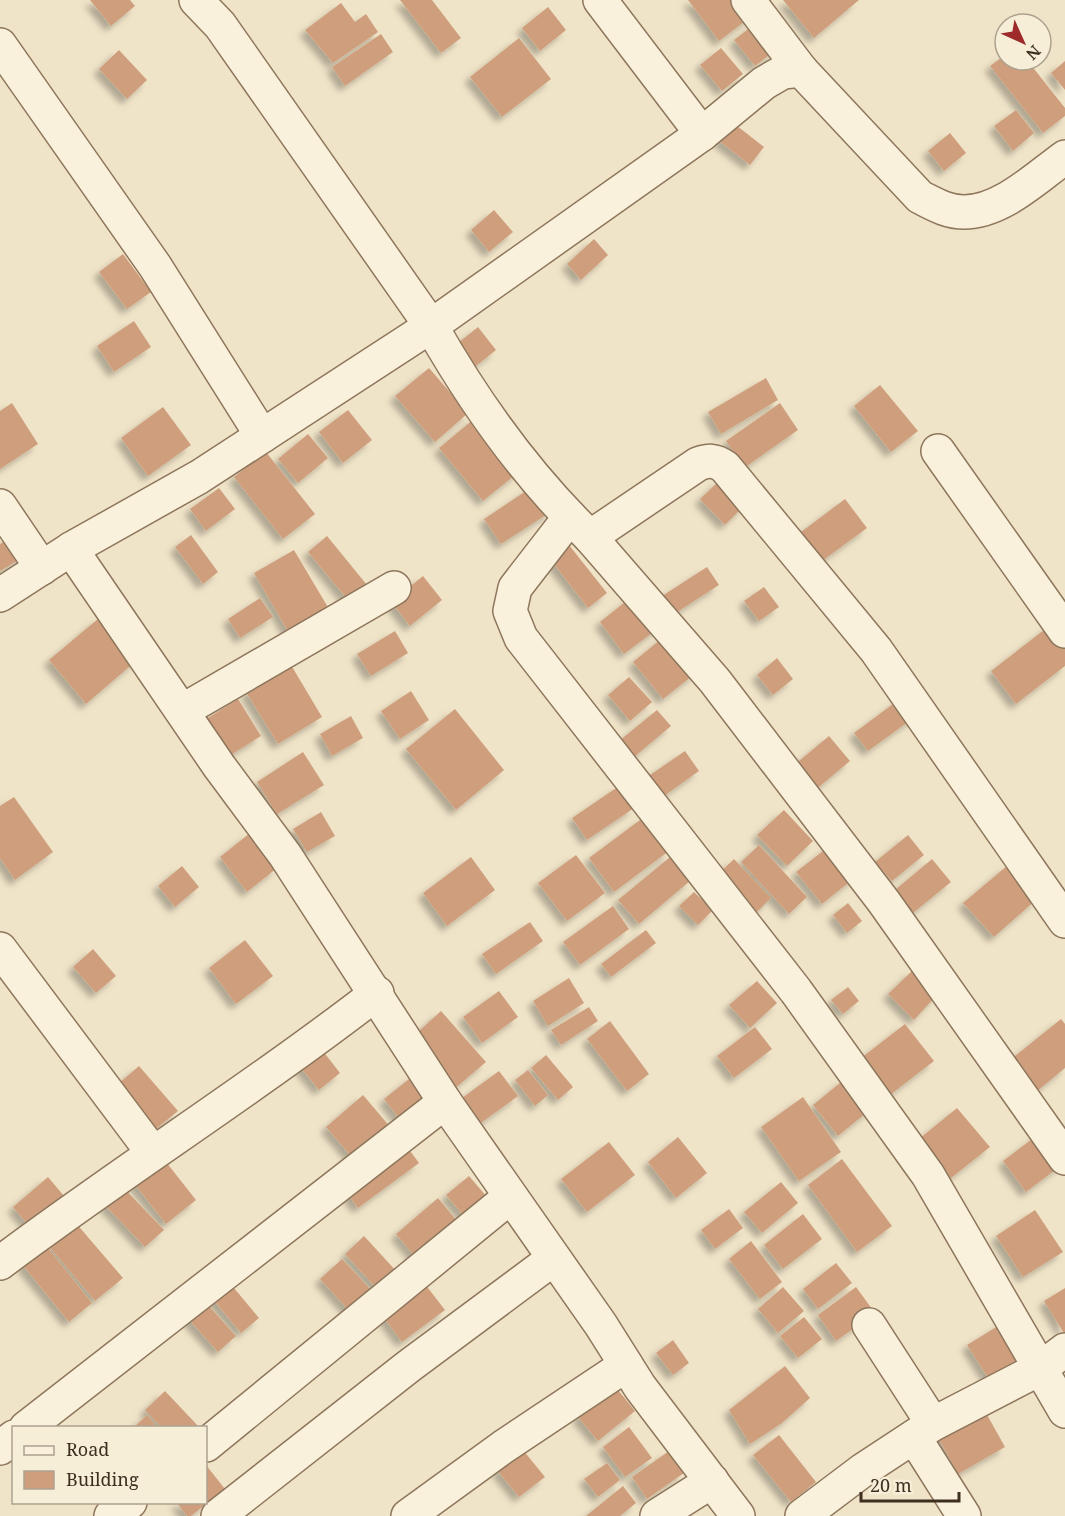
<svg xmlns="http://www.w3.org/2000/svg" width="1065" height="1516" font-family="'Noto Serif',serif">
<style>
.building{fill:#cf9f7d;filter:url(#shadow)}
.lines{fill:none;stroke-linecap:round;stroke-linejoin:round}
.minor-casing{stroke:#8d765c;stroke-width:36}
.minor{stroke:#faf1dc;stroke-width:33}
</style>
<defs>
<filter id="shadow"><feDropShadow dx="-5.5" dy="5.5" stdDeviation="3" flood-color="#0004"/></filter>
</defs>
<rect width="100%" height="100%" fill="#f0e4c8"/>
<g class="building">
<polygon points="90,0 130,0 135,6 111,26"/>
<polygon points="400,0 432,0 461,38 441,53"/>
<polygon points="688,0 746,0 756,13 719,41"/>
<polygon points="783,0 859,0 814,38"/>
<polygon points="341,3 355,22 366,14 378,32 333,63 305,30"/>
<polygon points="548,7 566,30 540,51 522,28"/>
<polygon points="756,23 777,49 755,66 734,40"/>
<polygon points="381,34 393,52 345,86 332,67"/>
<polygon points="519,38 551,79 502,117 470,77"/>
<polygon points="721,48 743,74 722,91 700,65"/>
<polygon points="119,50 147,80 127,99 99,69"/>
<polygon points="1005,55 1005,60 1027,60 1065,108 1065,116 1043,133 990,66"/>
<polygon points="1065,61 1065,90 1051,73"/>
<polygon points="1016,110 1034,133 1013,151 994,126"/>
<polygon points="732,122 764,147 750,165 718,140"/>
<polygon points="950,133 966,153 944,171 928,151"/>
<polygon points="494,210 513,232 489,252 471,230"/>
<polygon points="594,239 608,255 581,280 567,264"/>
<polygon points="123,254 151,292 127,309 99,272"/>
<polygon points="134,321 151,347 114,372 97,346"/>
<polygon points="478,327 496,350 466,374 448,351"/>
<polygon points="429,368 468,413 435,442 395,396"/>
<polygon points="766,378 778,400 721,434 708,412"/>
<polygon points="880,385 918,431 891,452 854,406"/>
<polygon points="12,403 38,444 0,469 0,411"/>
<polygon points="780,403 798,430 744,468 726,441"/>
<polygon points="163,407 191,445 148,476 121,438"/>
<polygon points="348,410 372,440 343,463 319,432"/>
<polygon points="475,418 520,471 483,501 439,448"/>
<polygon points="308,434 328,458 298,483 278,459"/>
<polygon points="266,452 315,514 283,539 234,477"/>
<polygon points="720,480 745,505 725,525 700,499"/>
<polygon points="535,485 552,511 501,544 484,519"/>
<polygon points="219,488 235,509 206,531 190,509"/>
<polygon points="845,499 867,528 818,564 797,535"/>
<polygon points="14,535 27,555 0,571 0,544"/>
<polygon points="191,535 218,572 203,584 175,547"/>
<polygon points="327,536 367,585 348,600 308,552"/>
<polygon points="569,545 607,593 588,608 550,559"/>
<polygon points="294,550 329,609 289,633 254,573"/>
<polygon points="707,567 719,585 671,616 659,598"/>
<polygon points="423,576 442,600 410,626 391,602"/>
<polygon points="764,587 779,607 759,621 744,601"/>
<polygon points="635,594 660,627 624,654 600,622"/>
<polygon points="260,598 273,617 240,638 228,619"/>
<polygon points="99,618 136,661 86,704 49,660"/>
<polygon points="1049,626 1065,646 1065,666 1016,704 991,671"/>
<polygon points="395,631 408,653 371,676 357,654"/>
<polygon points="666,635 696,673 663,699 633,662"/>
<polygon points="777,658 793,679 773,695 757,675"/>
<polygon points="291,665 322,717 278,744 246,692"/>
<polygon points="629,677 652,702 630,721 608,695"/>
<polygon points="411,691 429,720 400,739 381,711"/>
<polygon points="905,695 919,714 868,751 854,733"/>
<polygon points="238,699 261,736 226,758 203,721"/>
<polygon points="455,709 504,770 456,810 406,749"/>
<polygon points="657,710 671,726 633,758 619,741"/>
<polygon points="351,716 363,738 332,756 320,734"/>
<polygon points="829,736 850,761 814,791 793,766"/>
<polygon points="685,751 699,771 664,796 650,775"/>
<polygon points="303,752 324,785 277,814 257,782"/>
<polygon points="619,786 634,808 587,840 572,818"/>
<polygon points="14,797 53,852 15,880 0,858 0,806"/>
<polygon points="784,810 813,841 787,866 757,835"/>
<polygon points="321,812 335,836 307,852 293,829"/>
<polygon points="644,817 669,851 614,892 589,858"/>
<polygon points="250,833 277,868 247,892 220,857"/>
<polygon points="908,835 924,855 892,881 875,862"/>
<polygon points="832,844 857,876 822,904 796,872"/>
<polygon points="759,845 807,897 789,914 741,862"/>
<polygon points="576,855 605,893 567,921 538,883"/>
<polygon points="471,857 495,890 447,926 423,893"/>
<polygon points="670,857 690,881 639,924 618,900"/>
<polygon points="734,859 771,898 753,916 715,877"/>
<polygon points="932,859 951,882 913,913 895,890"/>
<polygon points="1008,865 1037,899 994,937 963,903"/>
<polygon points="182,866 199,887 175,907 158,886"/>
<polygon points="694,892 713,910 698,925 679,906"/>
<polygon points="848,903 862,921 847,933 833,915"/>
<polygon points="613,906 629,929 580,965 563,942"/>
<polygon points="530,922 543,941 496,974 482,954"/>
<polygon points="646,930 656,943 611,977 601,964"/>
<polygon points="245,940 273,976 236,1004 209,968"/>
<polygon points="93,949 116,976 96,993 73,967"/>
<polygon points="913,970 938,994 914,1020 888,994"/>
<polygon points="569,978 584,1003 548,1026 533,1001"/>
<polygon points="757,981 777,1003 750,1028 729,1005"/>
<polygon points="848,987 859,1001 843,1014 831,1000"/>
<polygon points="499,991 518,1017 482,1043 463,1017"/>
<polygon points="589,1007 598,1021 561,1045 551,1030"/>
<polygon points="441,1011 486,1062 453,1090 409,1040"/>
<polygon points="1061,1019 1065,1024 1065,1068 1036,1092 1010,1060"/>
<polygon points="610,1021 649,1074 627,1091 587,1039"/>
<polygon points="905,1024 934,1061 890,1095 861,1058"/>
<polygon points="755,1027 772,1049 734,1078 717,1056"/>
<polygon points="319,1046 340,1073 319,1090 297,1063"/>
<polygon points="546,1055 573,1087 558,1100 531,1068"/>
<polygon points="139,1066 178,1111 156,1129 118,1084"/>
<polygon points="528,1070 548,1095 535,1106 515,1080"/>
<polygon points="499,1071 518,1096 481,1123 462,1098"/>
<polygon points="414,1075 431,1096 401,1121 384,1099"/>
<polygon points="846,1078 871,1109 838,1136 813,1105"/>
<polygon points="363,1095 392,1129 355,1161 326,1127"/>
<polygon points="803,1097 841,1152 799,1181 761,1127"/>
<polygon points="957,1108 990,1147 951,1178 919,1139"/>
<polygon points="1040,1133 1063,1164 1026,1192 1003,1161"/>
<polygon points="678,1137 707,1173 676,1198 648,1162"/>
<polygon points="609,1142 635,1175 587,1212 561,1179"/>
<polygon points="405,1144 419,1163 358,1208 344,1189"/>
<polygon points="159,1153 196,1200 166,1224 129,1177"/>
<polygon points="842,1159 892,1226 857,1252 808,1185"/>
<polygon points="469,1176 493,1204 470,1223 446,1195"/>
<polygon points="48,1177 64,1196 29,1226 13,1207"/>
<polygon points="118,1182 164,1230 145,1247 100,1200"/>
<polygon points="781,1182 798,1203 762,1233 744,1212"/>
<polygon points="438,1198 458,1222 417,1259 396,1234"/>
<polygon points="729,1209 743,1228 715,1249 701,1230"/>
<polygon points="1035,1210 1063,1252 1023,1277 996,1236"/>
<polygon points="803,1214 822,1239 783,1269 764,1245"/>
<polygon points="75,1222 123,1278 95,1301 48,1245"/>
<polygon points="364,1236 398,1273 379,1291 345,1254"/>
<polygon points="751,1241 782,1282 760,1299 729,1259"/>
<polygon points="44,1243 92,1303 69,1322 21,1263"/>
<polygon points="342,1259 376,1295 354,1316 320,1279"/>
<polygon points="836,1263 852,1283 818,1309 803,1289"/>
<polygon points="224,1276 259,1318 241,1333 206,1291"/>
<polygon points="421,1279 445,1310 402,1342 379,1311"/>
<polygon points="783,1287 804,1311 778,1333 758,1309"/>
<polygon points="856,1287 875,1313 836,1341 818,1315"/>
<polygon points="1065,1288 1065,1335 1044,1301"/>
<polygon points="199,1295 236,1336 218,1352 181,1311"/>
<polygon points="804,1317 822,1339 798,1358 780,1336"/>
<polygon points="1006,1321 1032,1363 994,1387 967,1345"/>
<polygon points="673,1340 689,1363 673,1375 656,1353"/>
<polygon points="785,1366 810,1398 782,1423 750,1444 729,1410"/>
<polygon points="614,1385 635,1411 598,1441 577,1416"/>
<polygon points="165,1391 200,1428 162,1428 145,1410"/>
<polygon points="981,1404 1005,1447 958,1474 934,1430"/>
<polygon points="147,1415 158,1428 133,1428"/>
<polygon points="629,1427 652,1458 625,1477 603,1447"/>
<polygon points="779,1435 816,1482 791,1502 753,1455"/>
<polygon points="523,1450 545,1477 519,1497 497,1470"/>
<polygon points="669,1451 684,1473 647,1499 632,1477"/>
<polygon points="607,1463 620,1480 598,1497 584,1479"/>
<polygon points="206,1465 225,1489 191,1516 187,1516 176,1502 206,1502"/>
<polygon points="623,1486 636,1503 620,1516 586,1516"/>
</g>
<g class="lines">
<g class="minor-casing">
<g id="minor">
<path d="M196 0 220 25 431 326C474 402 527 476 590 537L715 681 884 902 1065 1158"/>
<polyline points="600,0 702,134"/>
<polyline points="748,0 801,70"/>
<polyline points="0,45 155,266 262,436"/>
<polyline points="938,451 1065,631"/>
<polyline points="0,506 42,568"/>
<polyline points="570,517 515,588 510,611 521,638 796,991 928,1175 1065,1411"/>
<path d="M590 537 698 464C709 460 715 460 725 467L876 650 1065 921"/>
<polyline points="71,549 219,766 285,855 445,1102 601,1325 640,1387 738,1516"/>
<path d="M0 595 71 549 199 477 431 326 702 134 764 83 783 72 801 70 920 197C934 204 947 212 964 212 1001 212 1036 178 1065 157"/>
<polyline points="182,711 394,588"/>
<polyline points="0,949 153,1153"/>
<path d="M0 1263C124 1170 254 1088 377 993"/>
<polyline points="869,1325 933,1424"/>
<polyline points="26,1428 445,1102"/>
<polyline points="914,1437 964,1516"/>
<polyline points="206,1445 510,1197"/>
<polyline points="0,1448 14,1437"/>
<polyline points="111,1516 130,1502"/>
<polyline points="218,1516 409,1366 553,1259"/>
<polyline points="408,1516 503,1447 626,1365"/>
<polyline points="657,1516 712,1481"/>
<polyline points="802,1516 863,1470 933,1424 1041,1368 1065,1350"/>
</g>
</g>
<use href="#minor" class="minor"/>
</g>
<rect x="12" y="1426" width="195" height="78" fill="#f7eed8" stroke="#ada18e" stroke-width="1.5"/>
<rect x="24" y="1446" width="30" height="9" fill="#faf1dc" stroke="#ada18e" stroke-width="1.5"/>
<text x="66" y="1456" font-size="18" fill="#3d2e20">Road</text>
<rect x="24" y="1471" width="30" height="18" fill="#cf9f7d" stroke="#ada18e" stroke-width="1.5"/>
<text x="66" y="1486" font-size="18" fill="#3d2e20">Building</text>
<g transform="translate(1023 42) rotate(135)"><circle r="28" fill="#f7eed8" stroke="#ada18e" stroke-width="1.5"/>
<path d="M0-4.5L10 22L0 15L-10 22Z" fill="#9e2a2b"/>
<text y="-9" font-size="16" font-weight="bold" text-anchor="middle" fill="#3d2e20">N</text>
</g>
<path d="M861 1492v9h98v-9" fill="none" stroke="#3d2e20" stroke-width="3"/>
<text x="870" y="1492" font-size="18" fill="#3d2e20" stroke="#f7eed8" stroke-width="4.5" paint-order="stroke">20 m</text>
</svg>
